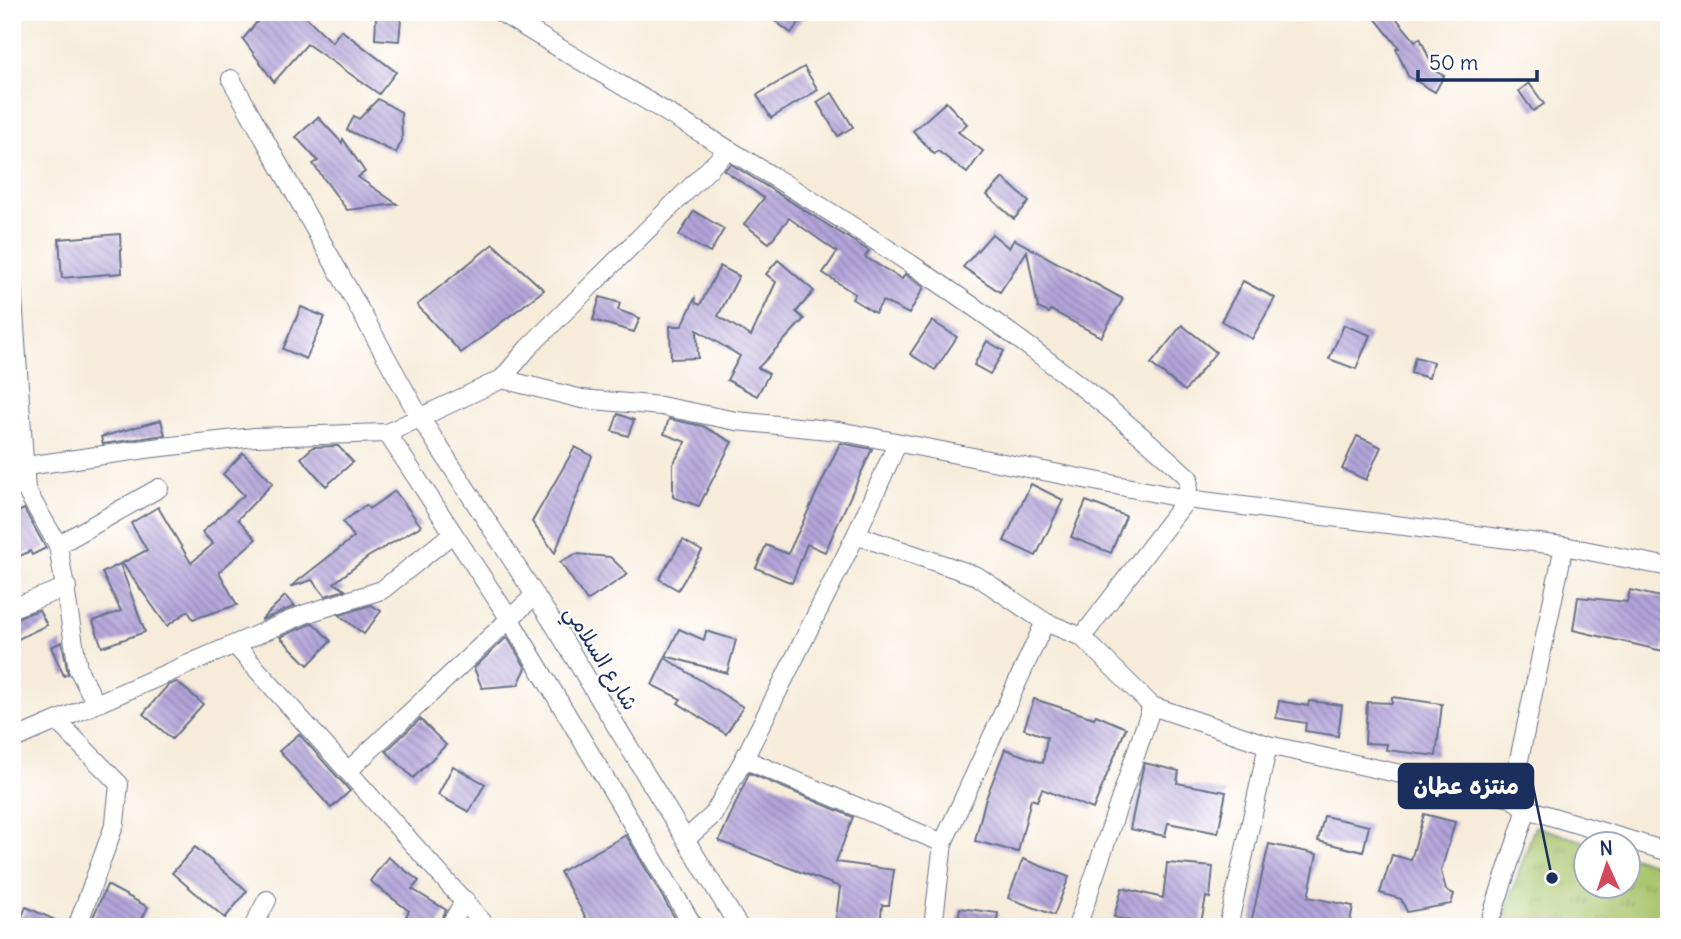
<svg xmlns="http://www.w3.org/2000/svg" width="1681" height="939" font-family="Delius,'Playpen Sans Arabic',sans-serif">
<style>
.park{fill:url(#park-tufts);stroke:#617a64;stroke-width:2}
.building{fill:url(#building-back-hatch)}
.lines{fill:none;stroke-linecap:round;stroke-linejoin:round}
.street-casing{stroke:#687189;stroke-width:20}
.street{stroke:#fff;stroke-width:18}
.labels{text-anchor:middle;stroke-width:5;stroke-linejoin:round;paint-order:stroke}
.street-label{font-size:21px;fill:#1b2f5e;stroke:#fff}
.leader{fill:none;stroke:#1b2f5e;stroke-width:2.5}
.callout-dot{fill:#1b2f5e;stroke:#fff;stroke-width:2.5}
.callout{fill:#1b2f5e;stroke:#1b2f5e;stroke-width:2.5}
.callout-label{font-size:23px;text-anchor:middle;font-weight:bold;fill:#fff}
</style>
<defs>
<pattern id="park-tufts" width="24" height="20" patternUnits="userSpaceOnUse" patternTransform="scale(1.75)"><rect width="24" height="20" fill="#a7c46b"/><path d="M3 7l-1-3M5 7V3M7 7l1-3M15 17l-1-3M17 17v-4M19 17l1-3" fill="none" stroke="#87a05b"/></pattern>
<pattern id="building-back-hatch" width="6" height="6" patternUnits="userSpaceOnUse" patternTransform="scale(1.75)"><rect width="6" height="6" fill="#b2a4d9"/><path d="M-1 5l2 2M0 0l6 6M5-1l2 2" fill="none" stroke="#9086b3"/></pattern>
</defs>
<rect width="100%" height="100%" fill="#fff"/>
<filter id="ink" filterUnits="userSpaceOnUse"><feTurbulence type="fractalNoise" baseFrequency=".0143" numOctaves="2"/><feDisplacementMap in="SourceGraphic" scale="14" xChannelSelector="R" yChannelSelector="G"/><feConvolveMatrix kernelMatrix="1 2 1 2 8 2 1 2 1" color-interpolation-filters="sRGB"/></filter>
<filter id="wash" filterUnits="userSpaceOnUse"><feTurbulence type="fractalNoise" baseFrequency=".00686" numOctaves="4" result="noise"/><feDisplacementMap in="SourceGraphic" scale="28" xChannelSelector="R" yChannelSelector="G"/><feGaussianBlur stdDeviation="1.57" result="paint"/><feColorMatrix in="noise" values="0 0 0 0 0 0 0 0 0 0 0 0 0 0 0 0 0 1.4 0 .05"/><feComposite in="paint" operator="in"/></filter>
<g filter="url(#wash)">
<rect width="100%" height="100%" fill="#f7ecda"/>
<polygon class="park" points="1535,826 1591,844 1586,844 1586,886 1628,886 1629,856 1669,869 1669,909 1661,927 1500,927"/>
<g id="blocks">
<g class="building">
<polygon points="265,12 301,12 332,42 341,30 396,72 379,94 307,44 274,82 243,39"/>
<polygon points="763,12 807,12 791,33"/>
<polygon points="1370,12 1391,12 1415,41 1420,38 1435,71 1444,76 1435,92 1408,76 1396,49 1399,48"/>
<polygon points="376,17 401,19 399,41 375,39"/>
<polygon points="804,67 818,90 771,118 757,95"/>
<polygon points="1529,83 1544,104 1533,111 1519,91"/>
<polygon points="832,93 853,127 838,136 817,102"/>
<polygon points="378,99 401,112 402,140 396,153 347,130 354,116 359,119"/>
<polygon points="946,102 967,124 958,132 983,151 967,173 938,151 934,154 913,131"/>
<polygon points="318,117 342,143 343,139 365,172 358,177 397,204 347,210 313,164 318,161 296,137"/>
<polygon points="731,164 869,251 865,257 902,279 905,274 924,287 909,314 883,301 875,313 852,299 855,294 823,273 837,252 789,218 769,243 744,224 764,198 724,170"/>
<polygon points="1003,178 1029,202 1014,219 987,195"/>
<polygon points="694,211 724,229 710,253 679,235"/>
<polygon points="120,234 122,273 62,278 59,239"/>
<polygon points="992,234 1009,248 1014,239 1123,299 1101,337 1051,310 1049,313 1038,308 1027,251 1000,292 963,267"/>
<polygon points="493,244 544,290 461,353 417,305"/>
<polygon points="778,260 814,291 796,312 804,319 758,368 769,374 757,396 727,380 740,356 697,330 698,358 671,359 670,326 682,326 695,298 696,303 700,305 720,266 739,276 718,316 751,336 776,282 766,274"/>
<polygon points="1243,281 1275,298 1252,339 1221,321"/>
<polygon points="600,297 620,303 618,310 640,318 634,332 593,320"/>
<polygon points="301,307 325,317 306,359 283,349"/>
<polygon points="932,321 957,337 935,370 910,354"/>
<polygon points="1182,325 1216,352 1185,391 1151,364"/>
<polygon points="1344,325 1370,335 1356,369 1329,359"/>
<polygon points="987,341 1004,351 990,374 974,365"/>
<polygon points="1415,357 1433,362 1429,378 1411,373"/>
<polygon points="618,414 634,420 628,436 612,431"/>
<polygon points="669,419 703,426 732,442 699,506 673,497 673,464 686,442 664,434"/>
<polygon points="161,420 165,435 103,444 101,437"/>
<polygon points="1357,436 1381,447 1366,480 1342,469"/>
<polygon points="840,443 872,449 825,552 807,544 792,583 756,568 766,545 788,554"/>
<polygon points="338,446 353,462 326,486 301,458 313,447"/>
<polygon points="575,447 592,456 555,553 532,522"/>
<polygon points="243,453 273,483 238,519 256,539 219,572 237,605 193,619 188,611 167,626 122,563 147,550 131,523 158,507 191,563 213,544 202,532 244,495 223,474"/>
<polygon points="1031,484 1063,500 1036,556 1004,541"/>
<polygon points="395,491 421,526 368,557 334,583 345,590 325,596 312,580 290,587 354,537 343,522 366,505 369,509"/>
<polygon points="1086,501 1126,516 1111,553 1071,537"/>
<polygon points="24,509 46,548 32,555 30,551 12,560 12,515"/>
<polygon points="683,540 702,551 678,590 659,579"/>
<polygon points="576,554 610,557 628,574 587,601 560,562"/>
<polygon points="120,564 145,632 102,647 93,621 121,611 102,573"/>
<polygon points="1630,590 1669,599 1669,626 1663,651 1573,630 1578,597 1627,602"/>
<polygon points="285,596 295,606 262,620 262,619"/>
<polygon points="371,605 381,611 364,634 339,615"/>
<polygon points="39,610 47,625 12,642 12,619"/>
<polygon points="313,623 331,641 308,665 280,637"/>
<polygon points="679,629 704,640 706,631 736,640 727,673 666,656"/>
<polygon points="507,637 526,668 518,685 482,688 474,668"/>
<polygon points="62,642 68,674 64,676 51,647"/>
<polygon points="665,658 743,707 726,734 678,703 681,699 652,685"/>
<polygon points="177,682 203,704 172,739 143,714 168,685"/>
<polygon points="1392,697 1442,704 1436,756 1386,750 1387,744 1365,743 1367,702 1392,703"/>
<polygon points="1034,699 1094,718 1096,715 1126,728 1093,809 1042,789 1037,801 1031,799 1018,852 975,841 985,801 1005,749 1043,763 1047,737 1024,729"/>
<polygon points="1279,701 1308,706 1309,701 1342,705 1338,736 1305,731 1306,723 1276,718"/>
<polygon points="420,719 446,745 413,778 386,751"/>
<polygon points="299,734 350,791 331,808 279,751"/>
<polygon points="1144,763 1179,771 1177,783 1226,792 1218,833 1168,823 1165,836 1130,829"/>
<polygon points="453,766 485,784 469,812 438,795"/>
<polygon points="749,773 853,817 836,862 894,870 889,905 882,905 880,927 835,927 840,887 719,841"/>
<polygon points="1424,814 1455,822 1441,871 1446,890 1454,894 1451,904 1407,912 1401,899 1380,893 1392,855 1411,860"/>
<polygon points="1324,816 1369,826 1363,852 1318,841"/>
<polygon points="626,835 679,925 676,927 591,927 560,872"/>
<polygon points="1269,844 1317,854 1308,897 1353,906 1349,927 1250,927"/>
<polygon points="195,847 247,891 225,918 172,873"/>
<polygon points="388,857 419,881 412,889 446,910 438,927 424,927 406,916 409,911 370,881"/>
<polygon points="1023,859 1069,877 1054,915 1008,898"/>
<polygon points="1167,863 1213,867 1210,898 1206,897 1200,927 1154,927 1114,917 1122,888 1163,898"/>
<polygon points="107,885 148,907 138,927 90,924"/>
<polygon points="26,907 66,925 66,927 17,927"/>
<polygon points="960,908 998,913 996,927 956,927"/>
</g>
</g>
</g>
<g filter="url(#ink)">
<use href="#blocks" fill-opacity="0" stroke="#687189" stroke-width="2"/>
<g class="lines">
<g class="street-casing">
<g id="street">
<path d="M500 12C735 156 985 290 1189 478L1187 499 1082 637"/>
<polyline points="231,79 419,416 555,626 739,927"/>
<polyline points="12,283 26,490 58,545 78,669 96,704"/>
<polyline points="502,379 528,348 727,151"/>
<polyline points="387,433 509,618 694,927"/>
<polyline points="12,468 153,448 255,437 387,433 502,379 582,399 661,406 736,421 839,431 1187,499 1564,546 1669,567"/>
<polyline points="856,535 977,576 1045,622 1082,637 1152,706 1268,745 1511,798 1527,809 1669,852"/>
<polyline points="58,545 159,488"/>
<polyline points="12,608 67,587"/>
<polyline points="236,646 487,927"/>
<polyline points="57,721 119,784 115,823 77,927"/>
<polyline points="12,740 305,614 382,590 452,534"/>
<polyline points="744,759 943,843"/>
<polyline points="348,771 535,595"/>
<polyline points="1511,798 1564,546"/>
<polyline points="686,839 713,815 744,759 856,535 897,444"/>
<polyline points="253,927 267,900"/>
<polyline points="449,927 465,900"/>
<polyline points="933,927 943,843 1045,622"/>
<polyline points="1077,927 1152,706"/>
<polyline points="1228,927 1268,745"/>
<polyline points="1488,927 1527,809"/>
</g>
</g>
<use href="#street" class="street"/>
</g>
</g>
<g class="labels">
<g class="street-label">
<text transform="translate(601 658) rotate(58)" y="7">شارع السلامي</text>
</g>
</g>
<path class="leader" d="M1552 878L1533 786"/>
<circle class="callout-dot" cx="1552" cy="878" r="7"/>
<rect class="callout" x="1399" y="764" width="134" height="44" rx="7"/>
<g class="callout-label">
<text x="1466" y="794">منتزه عطان</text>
</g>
<rect width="1681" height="939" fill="none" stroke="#fff" stroke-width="42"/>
<g transform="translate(1607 865) rotate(357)"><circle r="33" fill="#ffffff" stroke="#a4acbf" stroke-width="2"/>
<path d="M0-5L12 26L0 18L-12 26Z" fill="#d1495b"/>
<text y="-10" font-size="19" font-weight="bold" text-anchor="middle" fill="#1b2f5e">N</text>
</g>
<path d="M1418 70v10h119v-10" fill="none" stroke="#1b2f5e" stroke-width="3.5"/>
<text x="1429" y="70" font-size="21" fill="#1b2f5e" stroke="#ffffff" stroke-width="5" paint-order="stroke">50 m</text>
</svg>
